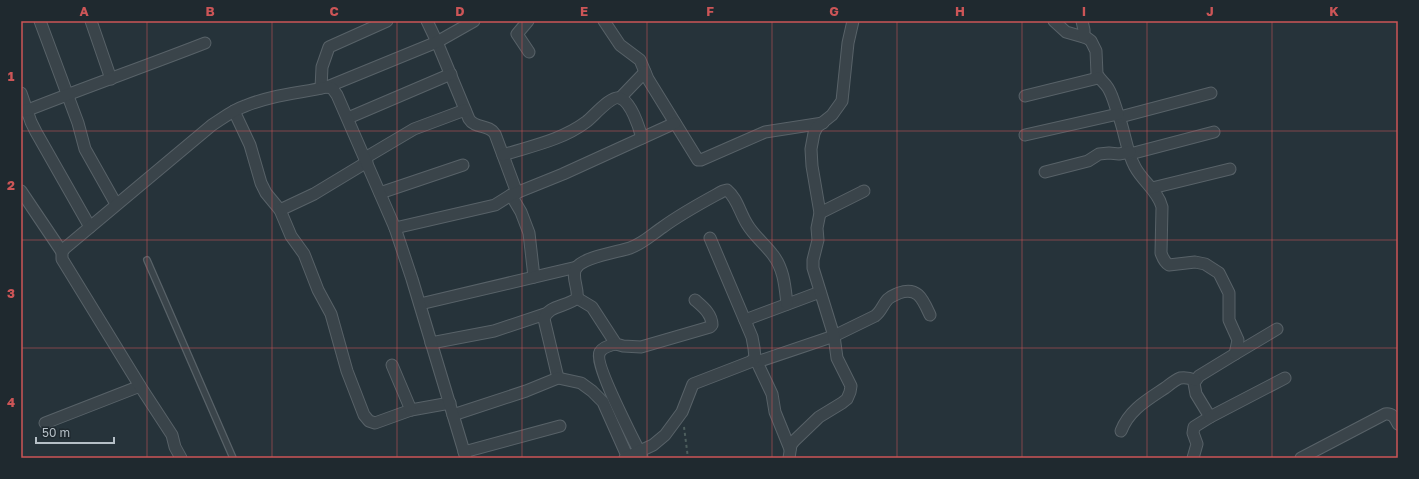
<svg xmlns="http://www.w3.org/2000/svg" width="1419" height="479" font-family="'Golos Text',sans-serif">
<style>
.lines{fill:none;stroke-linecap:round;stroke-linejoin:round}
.lane-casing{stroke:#586268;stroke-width:8}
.street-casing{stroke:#586268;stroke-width:13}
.path{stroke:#4d5e5d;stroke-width:2;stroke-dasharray:3 3;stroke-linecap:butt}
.lane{stroke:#3a444a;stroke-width:5.5}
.street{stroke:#3a444a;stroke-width:11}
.grid{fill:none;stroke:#cc5557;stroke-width:1;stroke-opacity:0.55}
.neatline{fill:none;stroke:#cc5557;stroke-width:1.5}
.grid-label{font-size:13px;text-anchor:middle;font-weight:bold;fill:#cc5557}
</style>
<rect width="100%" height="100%" fill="#26333a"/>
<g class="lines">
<g class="lane-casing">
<polyline id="lane" points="147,260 233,458"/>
</g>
<g class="street-casing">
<g id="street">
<polyline points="40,21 78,123 85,149 116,204"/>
<polyline points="91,21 111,79"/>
<path d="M427 21 437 42 469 119C475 129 489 124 495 134L517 193"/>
<polyline points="528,21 517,34 529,52"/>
<polyline points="604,21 620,45 640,60 648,79 698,160 701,160 765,132 823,123"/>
<path d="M1054 21 1066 32 1087 38 1091 41 1096 51 1097 74C1100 80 1105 83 1108 88 1113 96 1115 106 1118 114 1125 131 1126 151 1135 167 1143 182 1158 191 1162 207L1161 253C1163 258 1164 262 1169 265L1195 262 1205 264 1219 273 1229 293V320L1238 340 1235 354 1199 376 1194 383 1196 394 1210 417 1194 427 1193 433 1197 444 1193 458"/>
<polyline points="1082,21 1084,30 1084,37"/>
<polyline points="327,87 437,42 474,21"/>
<polyline points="321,88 322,67 329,47 387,21"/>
<polyline points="21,93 31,122 36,132 90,227"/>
<polyline points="1025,96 1098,78"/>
<polyline points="620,98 645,72"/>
<path d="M21 111 28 110C86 87 146 66 205 43"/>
<polyline points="234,111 250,145 261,183 266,193 280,210 291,236 304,254 318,290 331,314 347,371 364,415 369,421 375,423 411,410 450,403"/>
<polyline points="1120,117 1211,93"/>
<polyline points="348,118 451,74"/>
<polyline points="1025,135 1118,114"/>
<polyline points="1130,154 1214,132"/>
<path d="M503 155C531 146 562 140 586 122 593 117 611 95 620 98 631 102 639 127 642 138"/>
<polyline points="365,158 414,129 465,110"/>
<polyline points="1045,172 1088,161 1099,154 1109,153 1119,154 1130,152"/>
<polyline points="1152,188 1230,169"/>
<polyline points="21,191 62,252"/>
<polyline points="380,193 463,165"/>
<polyline points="511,195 521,212 529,233 534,277"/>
<polyline points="280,210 314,194 367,162"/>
<polyline points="820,213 864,191"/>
<polyline points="395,228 495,205 511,195 563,174 675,123"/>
<path d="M577 298 592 307 616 344 623 346 641 347 710 327 712 325C712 314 703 307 695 300"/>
<polyline points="420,304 577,267"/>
<polyline points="745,320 820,292"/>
<polyline points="431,343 494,331 545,314"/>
<path d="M616 344C611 345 603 347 600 352 593 363 635 442 642 457"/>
<polyline points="1235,354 1277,329"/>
<polyline points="755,358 772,394 775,412 790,449"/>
<path d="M757 362 834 336 875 316C881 312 883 304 888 299 891 296 895 295 899 293 918 286 923 300 930 315"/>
<polyline points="392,365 411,410"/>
<path d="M558 378 544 319C548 305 567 307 577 298 579 289 571 277 576 268 583 257 618 252 630 248 644 243 651 235 663 227 682 213 703 202 723 191L727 190C737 198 740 213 747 224 754 236 765 244 773 255 784 269 785 287 787 304"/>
<polyline points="453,415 526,391 558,378 581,383 592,391 603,402 628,458"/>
<polyline points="1210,417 1285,378"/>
<polyline points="45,423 140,386"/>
<path d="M1121 431C1129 410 1147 400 1165 388 1169 385 1175 380 1180 378 1186 377 1190 378 1195 380"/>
<polyline points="464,452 560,426"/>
<path d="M181 458 175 447 172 435 140 386 62 259V252L65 248 212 125C223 118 233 110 245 106 271 95 300 93 327 87L332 88 337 95 395 228 412 279 466 458"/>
<polyline points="625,458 653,445 665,435 682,412 693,384 750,362 755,358 754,348 752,337 710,238"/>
<polyline points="789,458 791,445 794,441 819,417 842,403 847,399 850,392 851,386 837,358 834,336 813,268 813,260 818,240 817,228 820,213 812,166 811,149 814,133 817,127 832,115 842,101 848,43 853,21"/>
<path d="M1301 458 1385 414C1393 413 1395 418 1398 424"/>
</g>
</g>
<polyline class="path" points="684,427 688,458"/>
<use href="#lane" class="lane"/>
<use href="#street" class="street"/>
</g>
<path class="grid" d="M147 21V458M272 21V458M397 21V458M522 21V458M647 21V458M772 21V458M897 21V458M1022 21V458M1147 21V458M1272 21V458M21 131H1398M21 240H1398M21 348H1398"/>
<rect width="1419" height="479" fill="none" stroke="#1f292f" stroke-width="44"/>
<path d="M36 437v6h78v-6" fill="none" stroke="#b5bfc6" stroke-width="2"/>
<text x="42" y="437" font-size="12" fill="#b5bfc6" stroke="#1f292f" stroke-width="3" paint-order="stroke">50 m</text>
<rect x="22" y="22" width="1375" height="435" class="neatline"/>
<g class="grid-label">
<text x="84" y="16">A</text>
<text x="210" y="16">B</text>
<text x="334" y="16">C</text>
<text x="460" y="16">D</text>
<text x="584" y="16">E</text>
<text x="710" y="16">F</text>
<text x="834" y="16">G</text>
<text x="960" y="16">H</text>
<text x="1084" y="16">I</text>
<text x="1210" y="16">J</text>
<text x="1334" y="16">K</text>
<text x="11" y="81">1</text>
<text x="11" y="190">2</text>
<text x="11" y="298">3</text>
<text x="11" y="407">4</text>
</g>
</svg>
